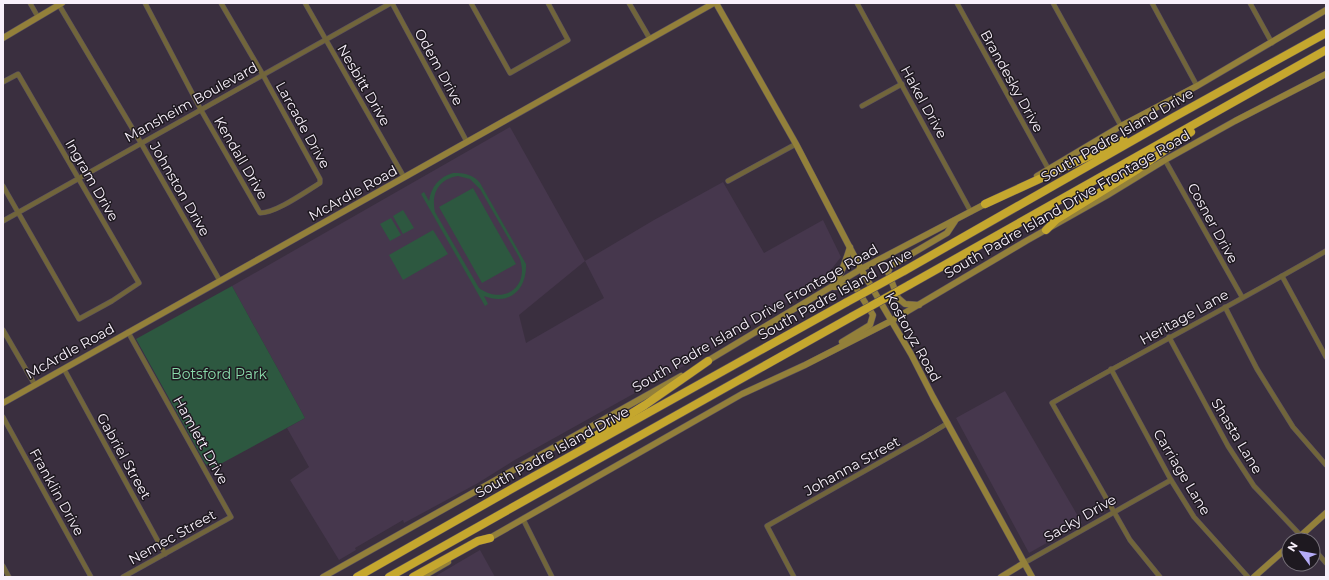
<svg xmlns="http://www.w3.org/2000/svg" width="1329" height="580" font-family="Montserrat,sans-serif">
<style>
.built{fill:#46374d;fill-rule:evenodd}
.green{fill:#2d5840;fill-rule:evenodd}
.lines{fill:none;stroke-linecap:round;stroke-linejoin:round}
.street-casing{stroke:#584e5d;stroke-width:5.5}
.secondary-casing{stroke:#584e5d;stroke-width:7}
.highway-casing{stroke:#584e5d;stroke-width:9}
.street{stroke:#71653b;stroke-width:4.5}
.secondary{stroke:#93803a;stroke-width:6}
.highway{stroke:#c5a72e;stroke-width:8}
.highway-bridge-casing{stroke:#584e5d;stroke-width:9;stroke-linecap:butt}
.highway-bridge{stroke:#c5a72e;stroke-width:8}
.labels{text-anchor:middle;stroke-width:3;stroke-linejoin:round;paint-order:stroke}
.street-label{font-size:14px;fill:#f8f0fb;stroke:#1e1920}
.park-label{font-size:14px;fill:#8adcab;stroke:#1e1920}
</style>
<rect width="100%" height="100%" fill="#3a2f3f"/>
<g class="built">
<path d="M510 127 585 261 654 220 723 182 764 253 823 220 841 257 818 286 789 301 687 364 513 461 478 483 404 523 403 520 355 548 356 550 339 560 290 480 309 467 287 428 305 418 232 286ZM585 261 604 298 526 343 519 315Z"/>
<polygon points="1005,391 1082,523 1029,553 956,418"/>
<polygon points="480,550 495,577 434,577"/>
</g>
<g class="green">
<path d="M453 173C464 173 473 174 480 183L526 264C527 290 509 306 484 296L488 304 485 306 421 194 424 192 429 201C431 187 439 177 453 173ZM458 176 470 179 480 189 519 257C531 286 504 306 479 288L435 212C431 194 438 179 458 176Z"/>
<polygon points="473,188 516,264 482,283 439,207"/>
<polygon points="403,210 414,228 403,234 393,216"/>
<polygon points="391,218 401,235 390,241 380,224"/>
<polygon points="433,230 448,254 403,280 389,255"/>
<polygon points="232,286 305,418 213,468 208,466 205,463 136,339"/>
</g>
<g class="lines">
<g class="street-casing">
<g id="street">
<polyline points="30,3 38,17"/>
<path d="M145 3 201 110 260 213C276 213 305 192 320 183V179L263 75 221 3"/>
<polyline points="305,3 404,177"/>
<polyline points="392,3 467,142"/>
<polyline points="471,3 510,73 568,40 548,3"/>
<polyline points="629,3 650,39"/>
<polyline points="857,3 971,212"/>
<polyline points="957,3 1049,170"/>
<polyline points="1053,3 1121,126"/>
<polyline points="1152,3 1197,86"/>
<polyline points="1250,3 1272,43"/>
<polyline points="59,5 141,143 220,281"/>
<polyline points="3,82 18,74 139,283 112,301 79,319 3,186"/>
<polyline points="862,106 902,84"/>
<polyline points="1165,160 1242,297"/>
<polyline points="728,181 796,144"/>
<polyline points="3,221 391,3"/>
<polyline points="1282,276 1326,357"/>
<polyline points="1225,307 1257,369 1293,427 1326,465"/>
<polyline points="3,330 35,385"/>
<polyline points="1169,337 1228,446 1254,486 1305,540"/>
<polyline points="64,369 165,554"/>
<polyline points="1111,369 1171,480 1194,517 1248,577"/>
<polyline points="3,417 91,577"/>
<polyline points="523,519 552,577"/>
<polyline points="1313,548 1326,563"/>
<polyline points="1024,563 1171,480"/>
<polyline points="3,566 9,577"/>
<polyline points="123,577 231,517 128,332"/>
<polyline points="794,577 767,526 923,438 948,423"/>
<path d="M1160 577 1130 540 1052 403C1143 351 1236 303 1326 251"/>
</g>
</g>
<g class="secondary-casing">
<g id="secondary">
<polyline points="716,3 796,144 861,269 911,354 933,397 1032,577"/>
<polyline points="3,38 62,3"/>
<polyline points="1037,176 1121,126 1197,86 1326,10"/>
<path d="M833 285C842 275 846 259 850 247"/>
<polyline points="834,287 845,286 856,288 873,315 870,325 842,342"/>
<polyline points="919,305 905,304 898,298 888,272 891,266 947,233 955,221"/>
<polyline points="704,363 861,269 989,202"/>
<polyline points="3,403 714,3"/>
<polyline points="488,539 742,394 805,365 891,321 1026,241 1106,196 1165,160 1235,121 1326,74"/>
<polyline points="1296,540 1326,513"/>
<polyline points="323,577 681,376"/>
<polyline points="422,577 448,562"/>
<polyline points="1001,577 1024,563"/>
<polyline points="1254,577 1289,546"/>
</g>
</g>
<g class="highway-casing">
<g id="highway">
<polyline points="985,204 1124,140"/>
<polyline points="1046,230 1057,219 1138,169 1191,132"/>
<polyline points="904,271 1174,117 1326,33"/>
<polyline points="909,285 1326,50"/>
<polyline points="589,440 645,405 708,361"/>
<polyline points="357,577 515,487 847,302"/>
<polyline points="389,577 538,493 853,316"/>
<polyline points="413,577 478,541 490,538"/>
</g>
</g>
<use href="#street" class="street"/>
<use href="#secondary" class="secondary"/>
<use href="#highway" class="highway"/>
<g class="highway-bridge-casing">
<g id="highway-bridge">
<polyline points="847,302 904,271"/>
<polyline points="853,316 909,285"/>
</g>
</g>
<use href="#highway-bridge" class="highway-bridge"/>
</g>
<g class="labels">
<g class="street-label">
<text transform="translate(439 67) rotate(61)" y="5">Odem Drive</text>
<text transform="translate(1012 81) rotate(61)" y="5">Brandesky Drive</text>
<text transform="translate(364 85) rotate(60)" y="5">Nesbitt Drive</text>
<text transform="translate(191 102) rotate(-29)" y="5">Mansheim Boulevard</text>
<text transform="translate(924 102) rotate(61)" y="5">Hakel Drive</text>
<text transform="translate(303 125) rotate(61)" y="5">Larcade Drive</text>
<text transform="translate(1117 135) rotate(-30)" y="5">South Padre Island Drive</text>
<text transform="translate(241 158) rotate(60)" y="5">Kendall Drive</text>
<text transform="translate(92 180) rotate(60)" y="5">Ingram Drive</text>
<text transform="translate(180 189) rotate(60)" y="5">Johnston Drive</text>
<text transform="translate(353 193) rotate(-29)" y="5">McArdle Road</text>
<text transform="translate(1067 204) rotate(-30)" y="5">South Padre Island Drive Frontage Road</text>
<text transform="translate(1213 223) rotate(61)" y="5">Cosner Drive</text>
<text transform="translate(835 294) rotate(-29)" y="5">South Padre Island Drive</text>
<text transform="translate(1184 317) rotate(-29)" y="5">Heritage Lane</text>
<text transform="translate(755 318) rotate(-30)" y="5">South Padre Island Drive Frontage Road</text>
<text transform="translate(913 337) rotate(61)" y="5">Kostoryz Road</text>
<text transform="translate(70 351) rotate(-29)" y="5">McArdle Road</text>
<text transform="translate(1237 436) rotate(59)" y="5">Shasta Lane</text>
<text transform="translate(201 440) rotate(61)" y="5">Hamlett Drive</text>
<text transform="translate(552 452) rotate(-29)" y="5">South Padre Island Drive</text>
<text transform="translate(124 456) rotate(61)" y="5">Gabriel Street</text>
<text transform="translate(852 466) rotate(-29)" y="5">Johanna Street</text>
<text transform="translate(1182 472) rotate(59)" y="5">Carriage Lane</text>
<text transform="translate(57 492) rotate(61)" y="5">Franklin Drive</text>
<text transform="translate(1080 518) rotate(-30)" y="5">Sacky Drive</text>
<text transform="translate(172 537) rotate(-29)" y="5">Nemec Street</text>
</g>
<g class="park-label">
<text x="219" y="379">Botsford Park</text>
</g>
</g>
<rect width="1329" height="580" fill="none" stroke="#f8f0fb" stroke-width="8"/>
<g transform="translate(1301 552) rotate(302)"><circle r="19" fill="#1e1920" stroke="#756f78"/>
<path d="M0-3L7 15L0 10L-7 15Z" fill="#b5acf8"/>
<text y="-6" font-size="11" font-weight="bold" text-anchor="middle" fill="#f8f0fb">N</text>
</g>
</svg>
